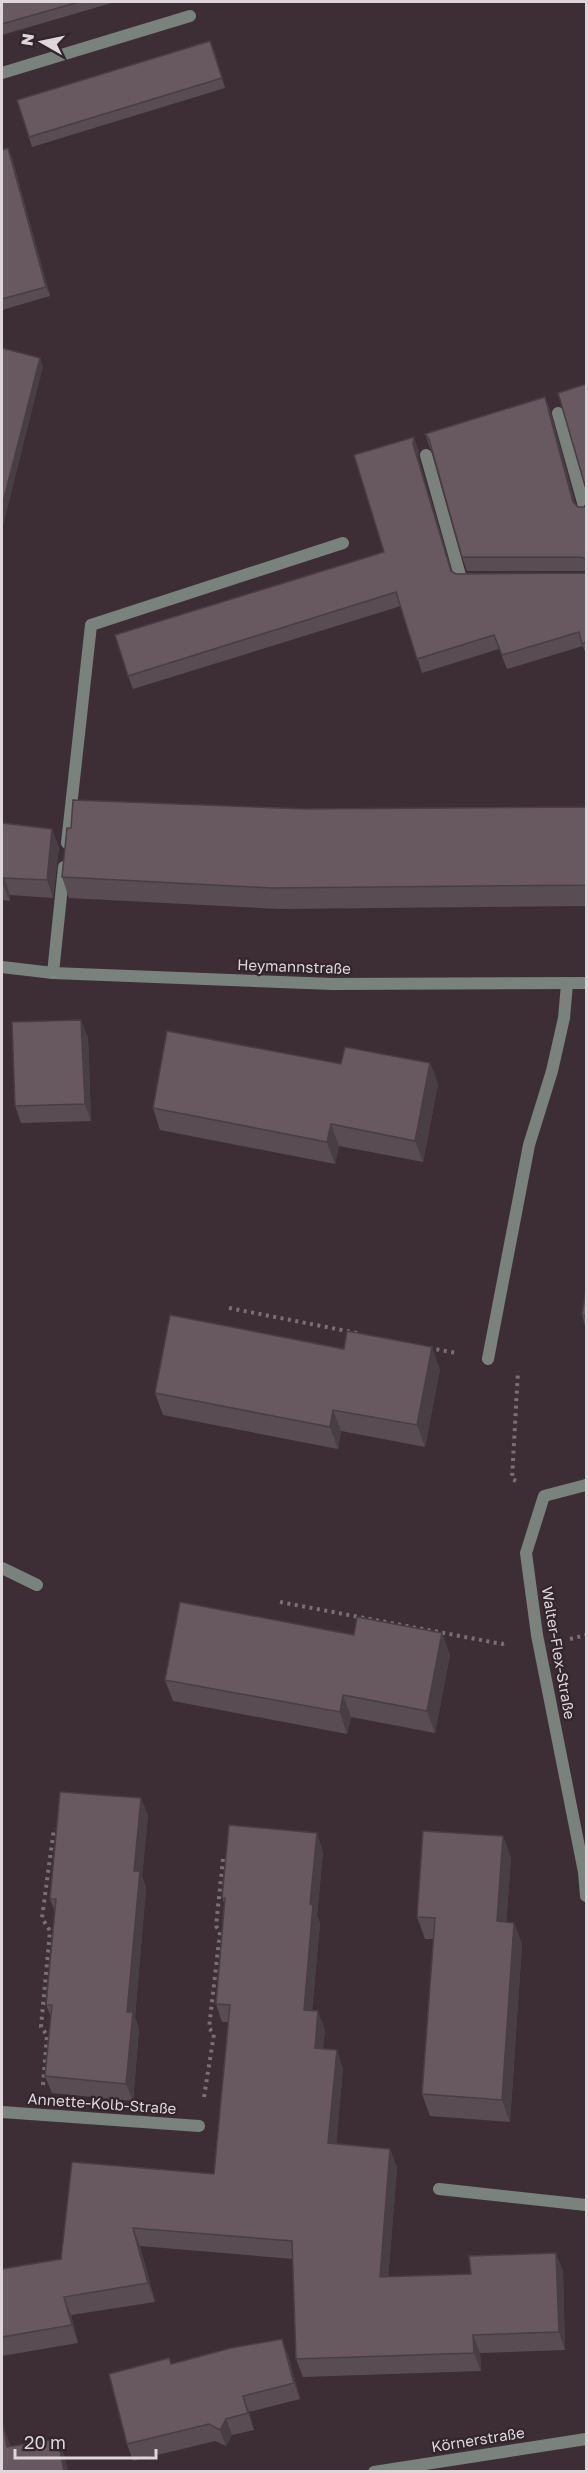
<svg xmlns="http://www.w3.org/2000/svg" width="588" height="2473" font-family="'Golos Text',sans-serif">
<style>
.lines{fill:none;stroke-linecap:round;stroke-linejoin:round}
.path{stroke:#7b6e75;stroke-width:4;stroke-dasharray:3 4.5;stroke-linecap:butt}
.service{stroke:#7a827e;stroke-width:12}
.minor{stroke:#7a827e;stroke-width:12}
.wall{fill:#594c53}
.shaded-wall{fill:#493e43}
.building{fill:#685860;stroke:#493e43;stroke-width:1.5}
.labels{text-anchor:middle;stroke-width:4.5;stroke-linejoin:round;paint-order:stroke}
.street-label{font-size:15px;fill:#dfd6da;stroke:#33252c}
</style>
<rect width="100%" height="100%" fill="#3d2e36"/>
<g class="lines">
<g class="path">
<polyline points="229,1308 357,1333"/>
<polyline points="429,1348 457,1353"/>
<polyline points="516,1481 512,1479 518,1371"/>
<polyline points="280,1602 502,1644 506,1643"/>
<polyline points="570,1639 586,1635"/>
<polyline points="43,2085 47,2035 41,2027 50,1931 42,1918 54,1828"/>
<polyline points="204,2097 214,2034 209,2028 220,1932 216,1926 223,1859"/>
</g>
<g class="service">
<polyline points="2,73 190,16"/>
<polyline points="558,413 586,513"/>
<polyline points="426,455 461,579 471,579"/>
<polyline points="67,843 91,625 343,543"/>
<polyline points="53,973 64,867"/>
<polyline points="488,1359 529,1145 552,1071 564,1018 567,984"/>
<polyline points="2,1568 37,1585"/>
<polyline points="439,2189 586,2205"/>
</g>
<g class="minor">
<polyline points="2,967 53,973 332,984 586,983"/>
<polyline points="586,1485 544,1496 526,1553 537,1635 584,1872 586,1896"/>
<polyline points="2,2112 199,2126"/>
<polyline points="374,2472 586,2439"/>
</g>
</g>
<g class="wall">
<polygon points="2,2 115,2 2,35"/>
<polygon points="214,50 225,88 32,147 29,137"/>
<polygon points="2,150 12,158 50,296 2,310"/>
<polygon points="545,397 550,410 575,503 578,507 584,507 586,504 586,655 583,646 507,669 499,649 422,673 401,606 133,689 128,676 384,552 419,451 418,457 452,572 456,574 585,573 586,571 467,571 462,557 432,451 430,448 425,434"/>
<polygon points="586,807 586,906 280,909 69,898 62,877 71,828 305,809"/>
<polygon points="2,823 59,847 53,898 10,895 10,901 2,900"/>
<polygon points="88,1037 91,1121 21,1123 15,1106"/>
<polygon points="430,1063 438,1084 423,1162 339,1146 335,1164 160,1130 153,1108 341,1064"/>
<polygon points="586,1290 586,1329 582,1315"/>
<polygon points="440,1369 425,1447 341,1431 338,1449 163,1415 155,1393"/>
<polygon points="442,1633 450,1655 435,1733 351,1717 347,1734 173,1701 165,1680 354,1635"/>
<polygon points="148,1815 142,1876 146,1888 135,2017 139,2029 133,2101 52,2093 45,2076 51,2017 46,2005 55,1911 50,1899"/>
<polygon points="503,1836 511,1858 506,1922 514,1923 522,1944 510,2122 430,2116 422,2094 434,1939 425,1939 417,1917"/>
<polygon points="323,1851 317,1916 320,1923 312,2011 325,2030 323,2048 343,2068 336,2144 390,2149 397,2168 388,2277 563,2271 565,2350 480,2353 481,2371 303,2377 296,2359 293,2259 140,2246 155,2302 71,2315 78,2343 2,2356 2,2269 61,2259 214,2174 228,2022 222,2022 216,2004 225,1905 222,1898"/>
<polygon points="288,2355 300,2399 249,2412 254,2430 232,2435 226,2446 215,2441 133,2461 127,2444 172,2364"/>
</g>
<g class="shaded-wall">
<polygon points="8,148 12,158 50,296 46,287"/>
<polygon points="40,358 43,367 2,530 2,506"/>
<polygon points="545,397 550,410 578,515 573,502"/>
<polygon points="414,437 419,451 418,457 456,585 451,571 413,444"/>
<polygon points="52,829 59,847 53,898 47,880"/>
<polygon points="4,878 10,895 10,901 3,884"/>
<polygon points="81,1020 88,1037 91,1121 85,1104"/>
<polygon points="430,1063 438,1084 423,1162 415,1141"/>
<polygon points="331,1124 339,1146 335,1164 327,1142"/>
<polygon points="432,1347 440,1369 425,1447 417,1425"/>
<polygon points="333,1410 341,1431 338,1449 330,1427"/>
<polygon points="442,1633 450,1655 435,1733 427,1711"/>
<polygon points="343,1695 351,1717 347,1734 340,1712"/>
<polygon points="141,1798 148,1815 142,1876 146,1888 135,2017 139,2029 133,2101 126,2084 127,2012 134,1871"/>
<polygon points="317,1833 323,1851 317,1916 320,1923 310,2028 304,2010 310,1904"/>
<polygon points="503,1836 511,1858 505,1943 497,1921"/>
<polygon points="514,1923 522,1944 510,2122 502,2100"/>
<polygon points="318,2011 325,2030 321,2066 315,2048"/>
<polygon points="337,2050 343,2068 335,2161 328,2143"/>
<polygon points="390,2149 397,2168 387,2295 380,2277"/>
<polygon points="133,2228 140,2246 155,2302 148,2283"/>
<polygon points="556,2253 563,2271 565,2350 559,2332"/>
<polygon points="64,2297 71,2315 78,2343 72,2325"/>
<polygon points="473,2335 480,2353 481,2371 474,2353"/>
<polygon points="282,2339 288,2355 300,2399 294,2383"/>
<polygon points="243,2396 249,2412 254,2430 248,2413"/>
<polygon points="226,2419 232,2435 226,2446 220,2430"/>
<polygon points="3,2426 10,2444 14,2465 7,2447"/>
<polygon points="58,2439 65,2457 68,2472 64,2472"/>
</g>
<g class="building">
<polygon points="2,2 79,2 2,24"/>
<polygon points="210,41 222,78 29,137 17,100"/>
<polygon points="8,148 46,287 2,299 2,150"/>
<polygon points="2,348 40,358 2,506"/>
<polygon points="586,384 586,489 558,393"/>
<polygon points="545,397 573,502 578,507 584,507 586,504 586,560 586,559 581,557 462,557 429,439 425,434"/>
<polygon points="414,437 413,444 451,571 456,574 585,573 586,569 586,642 582,644 579,632 502,655 494,635 417,659 396,592 128,676 115,635 384,552 354,455"/>
<polygon points="73,800 305,809 586,807 586,885 272,888 62,877 67,828 71,828"/>
<polygon points="2,823 52,829 47,880 4,878 3,884 2,883"/>
<polygon points="81,1020 85,1104 15,1106 12,1022"/>
<polygon points="167,1031 341,1064 345,1047 430,1063 415,1141 331,1124 327,1142 153,1108"/>
<polygon points="586,1290 586,1316 582,1315"/>
<polygon points="170,1315 344,1349 347,1331 432,1347 417,1425 333,1410 330,1427 155,1393"/>
<polygon points="180,1602 354,1635 357,1617 442,1633 427,1711 343,1695 340,1712 165,1680"/>
<polygon points="60,1792 141,1798 134,1871 140,1871 127,2012 133,2012 126,2084 45,2076 52,2005 46,2005 56,1899 50,1899"/>
<polygon points="229,1825 317,1833 310,1904 313,1905 304,2010 318,2011 315,2048 337,2050 328,2143 390,2149 380,2277 471,2274 469,2256 556,2253 559,2332 473,2335 474,2353 296,2359 292,2241 133,2228 148,2283 64,2297 72,2325 2,2337 2,2269 61,2259 72,2162 214,2174 230,2005 216,2004 225,1898 222,1898"/>
<polygon points="423,1831 503,1836 497,1921 514,1923 502,2100 422,2094 435,1918 417,1917"/>
<polygon points="282,2339 294,2383 243,2396 248,2413 226,2419 220,2430 209,2424 127,2444 109,2374 169,2358 171,2364 231,2348"/>
<polygon points="2,2426 3,2426 7,2447 58,2439 64,2472 2,2472"/>
</g>
<g class="labels">
<g class="street-label">
<text transform="translate(294 967) rotate(2)" y="5">Heymannstraße</text>
<text transform="translate(558 1653) rotate(80)" y="5">Walter-Flex-Straße</text>
<text transform="translate(102 2104) rotate(4)" y="5">Annette-Kolb-Straße</text>
<text transform="translate(478 2440) rotate(-9)" y="5">Körnerstraße</text>
</g>
</g>
<rect width="588" height="2473" fill="none" stroke="#dfd6da" stroke-width="6"/>
<g transform="translate(42 42) rotate(279)" stroke="#33252c" stroke-width="4.5" paint-order="stroke">
<path d="M0-4.5L10 22L0 15L-10 22Z" fill="#dfd6da"/>
<text y="-9" font-size="16" font-weight="bold" text-anchor="middle" fill="#dfd6da">N</text>
</g>
<path d="M15 2449v9h141v-9" fill="none" stroke="#dfd6da" stroke-width="3"/>
<text x="24" y="2449" font-size="18" fill="#dfd6da" stroke="#33252c" stroke-width="4.5" paint-order="stroke">20 m</text>
</svg>
